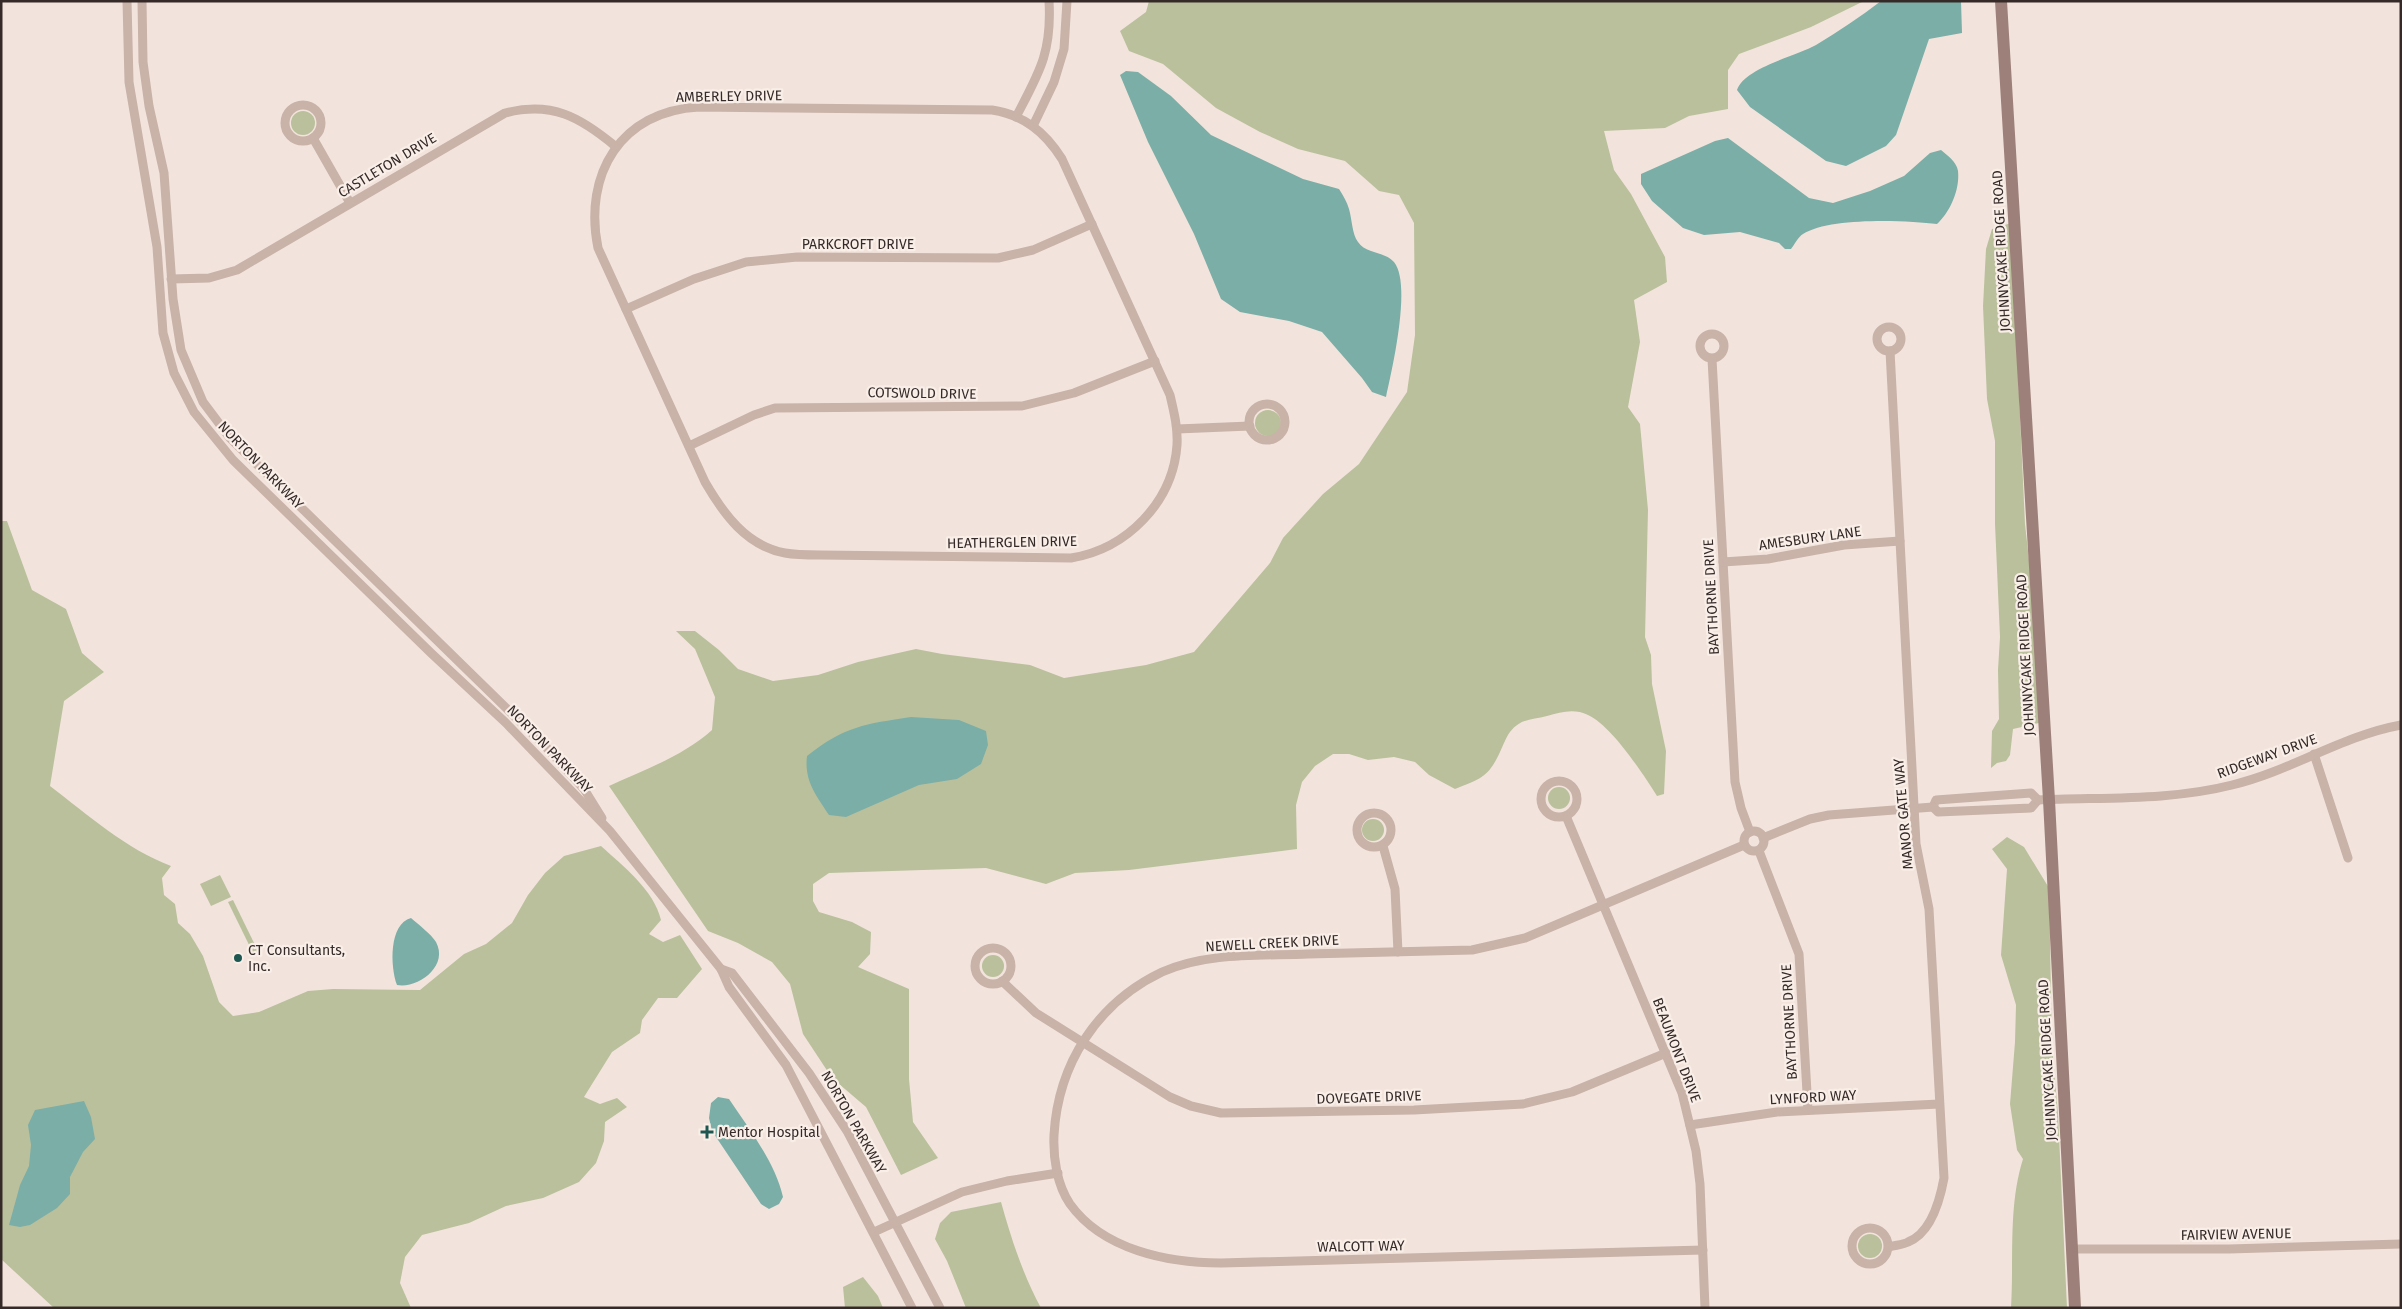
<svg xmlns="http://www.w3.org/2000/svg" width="2402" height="1309" font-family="'Fira Sans',sans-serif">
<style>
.green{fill:#bac09c}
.water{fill:#7baea7}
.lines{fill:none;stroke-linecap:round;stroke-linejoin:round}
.street{stroke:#c9b2a8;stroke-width:9}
.secondary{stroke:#9d8079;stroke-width:12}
.poi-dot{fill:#1e5751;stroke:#f9efe8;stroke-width:2}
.labels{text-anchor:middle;stroke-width:4.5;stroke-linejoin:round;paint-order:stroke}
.street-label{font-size:14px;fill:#362a28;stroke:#f9efe8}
.poi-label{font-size:14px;fill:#362a28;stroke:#f9efe8;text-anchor:start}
</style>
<rect width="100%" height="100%" fill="#f2e4dc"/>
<g class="green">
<path d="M1149 1H1864L1811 27 1739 54 1728 70V109L1689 116 1665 128 1604 131 1614 170 1631 194 1665 257 1667 282 1634 300 1640 342 1628 407 1640 424 1648 510 1645 637 1651 655 1652 684 1666 751 1664 794 1657 796C1643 774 1612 726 1588 715 1574 708 1561 712 1547 716 1532 720 1521 718 1510 732 1506 737 1503 746 1500 752 1488 778 1480 779 1455 789L1429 775 1415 762 1394 757 1368 760 1349 754H1333L1315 766 1302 782 1296 805 1297 849 1129 870 1075 873 1046 884 986 868 829 873 813 884V901L819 912 852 922 871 932 870 954 858 967 909 989V1079L913 1122 938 1158 901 1175 866 1107 832 1078 803 1034 790 984 772 962 738 943 708 931 609 786C644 770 683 756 712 730L715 697 695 649 676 631H695L719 650 738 669 773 681 818 675 858 662 916 649 942 654 1030 665 1064 678 1146 665 1194 652 1270 563 1283 538 1323 494 1359 464 1407 392 1415 335 1414 223 1399 195 1379 191 1345 161 1298 149 1260 132 1216 108 1163 64 1129 51 1120 31 1146 12Z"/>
<circle cx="303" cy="123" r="12"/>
<polygon points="2011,223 2025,524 2031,578 2039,723 2013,729 2010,755 2006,761 1997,763 1991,768 1992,731 1999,719 1998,670 2000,637 1995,524 1995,441 1987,399 1983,306 1986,249 1992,229"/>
<circle cx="1268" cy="423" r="13"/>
<path d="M1 521H7L32 590 66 609 82 653 104 672 64 701 50 786C88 815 126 849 171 866L162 878 164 895 175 904 178 923 190 934 203 956 219 1002 233 1016 259 1012 308 991 333 989 420 990 464 954 486 944 512 923 528 895 545 873 564 856 601 846C623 866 654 890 661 920L649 934 663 942 680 935 702 969 677 998H658L642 1020 640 1033 612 1052 584 1097 600 1104 617 1098 627 1107 605 1122 604 1141 596 1163 579 1182 543 1198 506 1206 469 1223 422 1235 405 1257 400 1283 411 1308H54L1 1259Z"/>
<circle cx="1559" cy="798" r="11"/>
<circle cx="1373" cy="830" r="11"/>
<path d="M2007 837 2024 847 2049 888 2052 1046 2058 1114 2067 1308H2011C2014 1259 2008 1206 2023 1159L2017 1150 2010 1104 2015 1042 2016 1005 2001 955 2007 869 1992 849Z"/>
<polygon points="220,875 231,897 211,906 200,884"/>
<polygon points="233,900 258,951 253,953 228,902"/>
<circle cx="993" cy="966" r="11"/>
<path d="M1001 1202C1011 1238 1023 1275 1041 1308H966L947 1261 935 1239 940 1223 951 1212Z"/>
<circle cx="1870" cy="1246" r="12"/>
<polygon points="863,1277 878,1296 883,1308 845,1308 843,1287"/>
</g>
<g class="water">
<path d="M1881 1H1961L1962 33 1929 39 1896 135 1886 146 1846 166 1826 161 1750 107 1737 90C1744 68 1796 56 1816 45 1839 31 1860 17 1881 1Z"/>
<path d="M1126 71 1138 72 1171 96 1211 135 1303 179 1339 189C1343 195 1347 202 1349 209 1352 219 1352 234 1358 242 1366 254 1384 251 1394 262 1412 284 1392 370 1386 397L1372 392 1362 378 1322 332 1289 321 1240 312 1221 299 1194 234 1148 142 1120 75Z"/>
<path d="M1728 138 1809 198 1833 203 1870 191 1904 176 1930 153 1941 150C1947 155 1957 162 1958 171 1960 190 1950 212 1937 224 1906 220 1829 217 1803 234 1798 237 1795 244 1791 249H1785L1779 243 1740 232 1704 235 1683 228 1652 201 1641 184V174L1715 141Z"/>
<path d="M911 717 959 720 986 731 988 745 981 764 957 779 919 785 846 817 829 815C816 795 804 781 807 756 845 726 865 724 911 717Z"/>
<path d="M411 918C419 925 431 934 436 942 449 966 418 989 397 985 390 966 389 924 411 918Z"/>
<path d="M718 1097 729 1099C749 1129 775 1162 783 1197L779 1204 769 1209 761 1204 712 1131 709 1118 711 1103Z"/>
<polygon points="84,1101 91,1117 95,1139 83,1152 70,1177 70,1194 57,1208 30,1225 20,1227 9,1225 20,1185 29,1166 31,1145 28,1125 35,1110"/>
</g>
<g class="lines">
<g class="street">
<polyline points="127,1 129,82 157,247 163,333 174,373 194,412 233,460 431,653 506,723 610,831 721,969 729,987 786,1065 912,1308"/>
<polyline points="142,1 143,62 149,106 164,173 173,299 181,350 203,402 230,438 545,746 584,789 602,818"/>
<circle cx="303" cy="123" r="18"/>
<path d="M699 107 992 110C1024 115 1045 132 1062 159L1170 395C1174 412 1178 428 1177 445 1173 502 1127 549 1071 558L820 555C808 555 796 555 785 553 746 546 723 513 705 482L598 248C583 174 621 111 699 107Z"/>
<path d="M1016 117C1039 73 1052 53 1049 1"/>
<polyline points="1033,126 1054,82 1064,49 1067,1"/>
<polyline points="313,138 350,203"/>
<path d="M171 279 209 278 237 270 505 113C552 101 580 117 615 146"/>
<polyline points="626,309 694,279 746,262 797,257 998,258 1033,250 1092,224"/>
<circle cx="1889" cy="339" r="12"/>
<circle cx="1712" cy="346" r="12"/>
<polyline points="1712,359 1735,782 1741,808 1750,832"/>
<circle cx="1267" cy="422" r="18"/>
<polyline points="1177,429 1250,426"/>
<polyline points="689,446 754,415 775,408 1022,406 1074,393 1155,361"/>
<polyline points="1723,562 1768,559 1844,545 1900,541"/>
<polyline points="2314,754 2348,858"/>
<circle cx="1559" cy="799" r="18"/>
<polygon points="2031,793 2038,800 2031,808 1938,812 1933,807 1936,800"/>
<path d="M2038 800C2103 797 2169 801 2232 785 2291 771 2341 736 2401 725"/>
<circle cx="1374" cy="830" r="17"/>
<polyline points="1566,816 1682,1093 1696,1151 1700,1184 1705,1308"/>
<circle cx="1754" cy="841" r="10"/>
<polyline points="1763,838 1810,819 1829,815 1933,807"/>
<polyline points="1383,846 1395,889 1398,952"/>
<polyline points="1759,851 1799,954 1808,1110"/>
<circle cx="993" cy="966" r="18"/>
<polyline points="721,969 732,973 809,1073 847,1131 940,1308"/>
<polyline points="1002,981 1036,1013 1170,1097 1191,1106 1221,1113 1414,1110 1523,1104 1572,1092 1666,1053"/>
<polyline points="1690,1125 1777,1112 1939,1104"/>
<circle cx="1870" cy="1246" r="18"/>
<polyline points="874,1232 962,1192 1007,1181 1058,1173"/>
<path d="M1889 1247C1895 1245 1903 1245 1908 1242 1931 1233 1940 1200 1944 1178L1929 909 1916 844 1890 351"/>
<polyline points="2073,1249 2229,1249 2401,1244"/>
<path d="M1703 1250 1221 1263C1168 1263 1103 1250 1070 1204 1057 1185 1053 1158 1054 1135 1058 1064 1097 1003 1162 972 1207 952 1260 956 1308 954 1363 953 1417 951 1472 950L1525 938 1744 845"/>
</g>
<polyline class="secondary" points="2001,1 2049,800 2075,1308"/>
</g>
<g class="poi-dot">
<circle cx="238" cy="958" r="5"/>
<path d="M704.5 1124.5h5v5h5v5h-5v5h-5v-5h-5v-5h5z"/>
</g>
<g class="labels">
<g class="street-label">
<text transform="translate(729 96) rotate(-1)" y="5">AMBERLEY DRIVE</text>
<text transform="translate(387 165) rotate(-31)" y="5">CASTLETON DRIVE</text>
<text x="858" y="249">PARKCROFT DRIVE</text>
<text transform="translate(2001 251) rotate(-93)" y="5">JOHNNYCAKE RIDGE ROAD</text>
<text transform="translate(922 393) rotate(1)" y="5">COTSWOLD DRIVE</text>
<text transform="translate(261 465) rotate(46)" y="5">NORTON PARKWAY</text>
<text transform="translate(1810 538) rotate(-8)" y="5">AMESBURY LANE</text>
<text transform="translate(1012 542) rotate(-1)" y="5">HEATHERGLEN DRIVE</text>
<text transform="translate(1711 597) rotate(-93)" y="5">BAYTHORNE DRIVE</text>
<text transform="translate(2025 655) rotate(-93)" y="5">JOHNNYCAKE RIDGE ROAD</text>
<text transform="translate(550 749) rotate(46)" y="5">NORTON PARKWAY</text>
<text transform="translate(2267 756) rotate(-20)" y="5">RIDGEWAY DRIVE</text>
<text transform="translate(1903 814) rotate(-95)" y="5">MANOR GATE WAY</text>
<text transform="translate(1272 943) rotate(-3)" y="5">NEWELL CREEK DRIVE</text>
<text transform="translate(1789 1022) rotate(-93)" y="5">BAYTHORNE DRIVE</text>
<text transform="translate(1677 1050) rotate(69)" y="5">BEAUMONT DRIVE</text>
<text transform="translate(2047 1060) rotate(-93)" y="5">JOHNNYCAKE RIDGE ROAD</text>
<text transform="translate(1369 1097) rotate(-2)" y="5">DOVEGATE DRIVE</text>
<text transform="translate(1813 1097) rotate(-3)" y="5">LYNFORD WAY</text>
<text transform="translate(854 1122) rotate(60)" y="5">NORTON PARKWAY</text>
<text transform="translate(2236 1234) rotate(-1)" y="5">FAIRVIEW AVENUE</text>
<text transform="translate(1361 1246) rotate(-1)" y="5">WALCOTT WAY</text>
</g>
<g class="poi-label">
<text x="248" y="955">CT Consultants,<tspan x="248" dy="16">Inc.</tspan></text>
<text x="718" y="1137">Mentor Hospital</text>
</g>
</g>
<rect width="2402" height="1309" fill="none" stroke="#362a28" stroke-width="5"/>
</svg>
